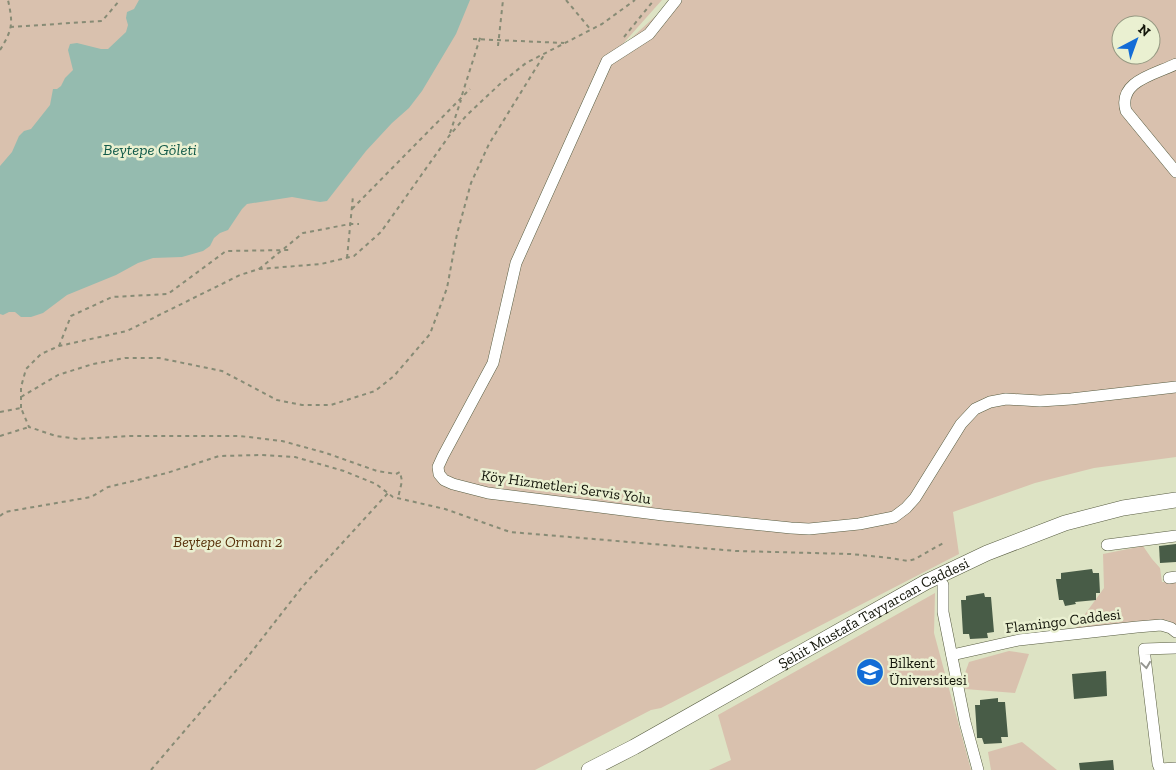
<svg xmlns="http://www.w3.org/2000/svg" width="1176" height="770" font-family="'Zilla Slab',serif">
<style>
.green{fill:#d9c1ae;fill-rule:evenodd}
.water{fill:#95bbaf}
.building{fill:#485c47}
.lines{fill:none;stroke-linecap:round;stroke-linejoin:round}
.minor-casing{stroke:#575c41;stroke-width:12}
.major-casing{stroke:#575c41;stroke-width:16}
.path{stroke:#878b75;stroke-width:2;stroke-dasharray:4 4;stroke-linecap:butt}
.minor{stroke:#fff;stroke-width:11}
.major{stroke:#fff;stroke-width:15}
.oneway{stroke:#959691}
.labels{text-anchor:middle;stroke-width:5;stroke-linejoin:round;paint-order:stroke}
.street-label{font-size:15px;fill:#13150a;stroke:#eaf0d1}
.park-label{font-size:15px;font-style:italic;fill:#58310b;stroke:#eaf0d1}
.poi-label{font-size:15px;fill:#13150a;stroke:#eaf0d1;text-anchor:start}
.water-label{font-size:16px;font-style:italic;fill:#115a49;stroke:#eaf0d1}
</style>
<rect width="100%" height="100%" fill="#dde3c4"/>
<g class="green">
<path d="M0 0H662L613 55 673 0H1176V457L1094 468 1035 483 953 512 959 554 661 708 651 710 535 770H0ZM1121 25H1151V55H1121Z"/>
<polygon points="1143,546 1152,559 1160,568 1162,582 1176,582 1176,625 1167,620 1075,628 1104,588 1103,554"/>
<polygon points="935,593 934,633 971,770 709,770 731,760 718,715"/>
<polygon points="1009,651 1029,654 1015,693 965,689 965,673 969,662"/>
<polygon points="1022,742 1057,770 991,770 988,752"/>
</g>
<polygon class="water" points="139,0 470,0 456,34 422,91 409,108 392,123 366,151 327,201 320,202 292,197 247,204 242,209 228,230 220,233 214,238 210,246 203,251 182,257 153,258 138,263 116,275 67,295 43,313 31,317 21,317 15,312 9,312 3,315 0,314 0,166 12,152 19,136 24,131 31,129 50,105 53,89 57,89 61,86 65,78 73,70 68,50 70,44 77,43 101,49 108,49 126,32 128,25 126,18 127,12 134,9"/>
<g class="building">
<polygon points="1176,544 1176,562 1160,563 1159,546"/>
<polygon points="1092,569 1093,573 1099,573 1100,593 1096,593 1096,600 1075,602 1076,604 1065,606 1063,600 1059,600 1056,579 1061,579 1061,573"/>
<polygon points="984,593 985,597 991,597 994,632 987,633 988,638 970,639 969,634 963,634 961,600 966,600 966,596"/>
<polygon points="1106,671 1107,696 1074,699 1072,674"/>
<polygon points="998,698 998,702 1005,702 1008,737 1001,737 1002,743 984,744 982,738 977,738 977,736 975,705 980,705 980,700"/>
<polygon points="1113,760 1114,770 1080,770 1079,763"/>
</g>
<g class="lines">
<g class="minor-casing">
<g id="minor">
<polyline points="676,0 649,34 607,61 516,263 493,363 443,456 438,467 439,474 444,480 453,484 488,493 663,515 791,528 809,529 859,524 894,517 906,508 915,498 961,424 975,409 990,402 1006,399 1040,401 1071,399 1176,387"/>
<path d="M1176 64C1156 74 1117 81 1126 111L1176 172"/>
<polyline points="1107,545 1176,536"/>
<polyline points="1169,578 1176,577"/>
<polyline points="943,585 943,612 965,722 978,770"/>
<polyline points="1176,648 1144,649 1158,764 1160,769 1176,768"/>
<polyline points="952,655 1019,640 1137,627 1161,625 1171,628 1176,632"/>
</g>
</g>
<g class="major-casing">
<g id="major">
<path id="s1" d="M589 770 634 747 926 582 987 553 1065 523 1123 508 1176 500"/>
</g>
</g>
<g class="path">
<polyline points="566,0 591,30"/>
<polyline points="10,27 102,21 120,0"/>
<polyline points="624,37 654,0"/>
<polyline points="473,39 564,43"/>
<polyline points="498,46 503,0"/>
<path d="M0 50C13 29 13 23 8 0"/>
<polyline points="462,95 481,35"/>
<polyline points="450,133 461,100"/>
<polyline points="352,209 470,89"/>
<polyline points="347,258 353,196"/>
<polyline points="259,269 303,233 350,224 359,224"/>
<polyline points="59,346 71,316 112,297 168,294 226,251 290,250"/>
<polyline points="21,397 58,375 93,364 125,358 159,358 222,371 277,400 302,405 331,405 375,391 394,376 430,334 447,288 457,234 471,183 489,144 544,55"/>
<polyline points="21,408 21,387 26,369 41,354 59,346 127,331 240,275 259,269 321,264 354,256 381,232 449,136 466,116 501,83 526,63 602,24 635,0"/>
<polyline points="0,412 21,408 29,427 56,436 78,439 131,436 240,436 282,441 326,453 377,471 396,474 400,472 402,481 398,498"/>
<polyline points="0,436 29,427"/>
<polyline points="0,516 5,512 91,497 108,487 167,473 219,456 261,455 295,457 344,471 376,484 393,497 445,509 510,532 736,551 851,554 890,558 908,561 915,559 945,542"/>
<polyline points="151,770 246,659 303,586 388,493"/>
</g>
<use href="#minor" class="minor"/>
<use href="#major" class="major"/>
</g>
<defs><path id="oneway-chevron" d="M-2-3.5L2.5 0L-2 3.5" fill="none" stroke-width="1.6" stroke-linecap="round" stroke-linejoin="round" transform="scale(1.25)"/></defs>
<use class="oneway" href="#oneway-chevron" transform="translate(1146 665) rotate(82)"/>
<defs>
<g id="university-disc" transform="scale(1.4375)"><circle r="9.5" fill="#136cd6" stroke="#eaf0d1"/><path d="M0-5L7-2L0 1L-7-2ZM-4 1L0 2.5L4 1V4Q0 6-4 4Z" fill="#fff"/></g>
</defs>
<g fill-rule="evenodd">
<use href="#university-disc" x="870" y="672"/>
</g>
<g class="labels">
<g class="street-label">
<text transform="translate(566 487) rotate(8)" y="5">Köy Hizmetleri Servis Yolu</text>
<text dy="5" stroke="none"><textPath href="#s1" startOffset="325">Şehit Mustafa Tayyarcan Caddesi</textPath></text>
<text transform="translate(1063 621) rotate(-7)" y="5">Flamingo Caddesi</text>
</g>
<g class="park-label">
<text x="228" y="547">Beytepe Ormanı 2</text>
</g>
<g class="poi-label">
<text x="889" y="668">Bilkent<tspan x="889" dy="17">Üniversitesi</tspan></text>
</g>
<g class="water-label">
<text x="150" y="155">Beytepe Göleti</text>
</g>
</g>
<g transform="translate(1136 40) rotate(41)"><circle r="24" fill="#eaf0d1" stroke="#949881"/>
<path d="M0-4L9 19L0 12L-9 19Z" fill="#136cd6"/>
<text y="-8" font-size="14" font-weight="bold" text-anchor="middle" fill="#13150a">N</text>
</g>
</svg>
